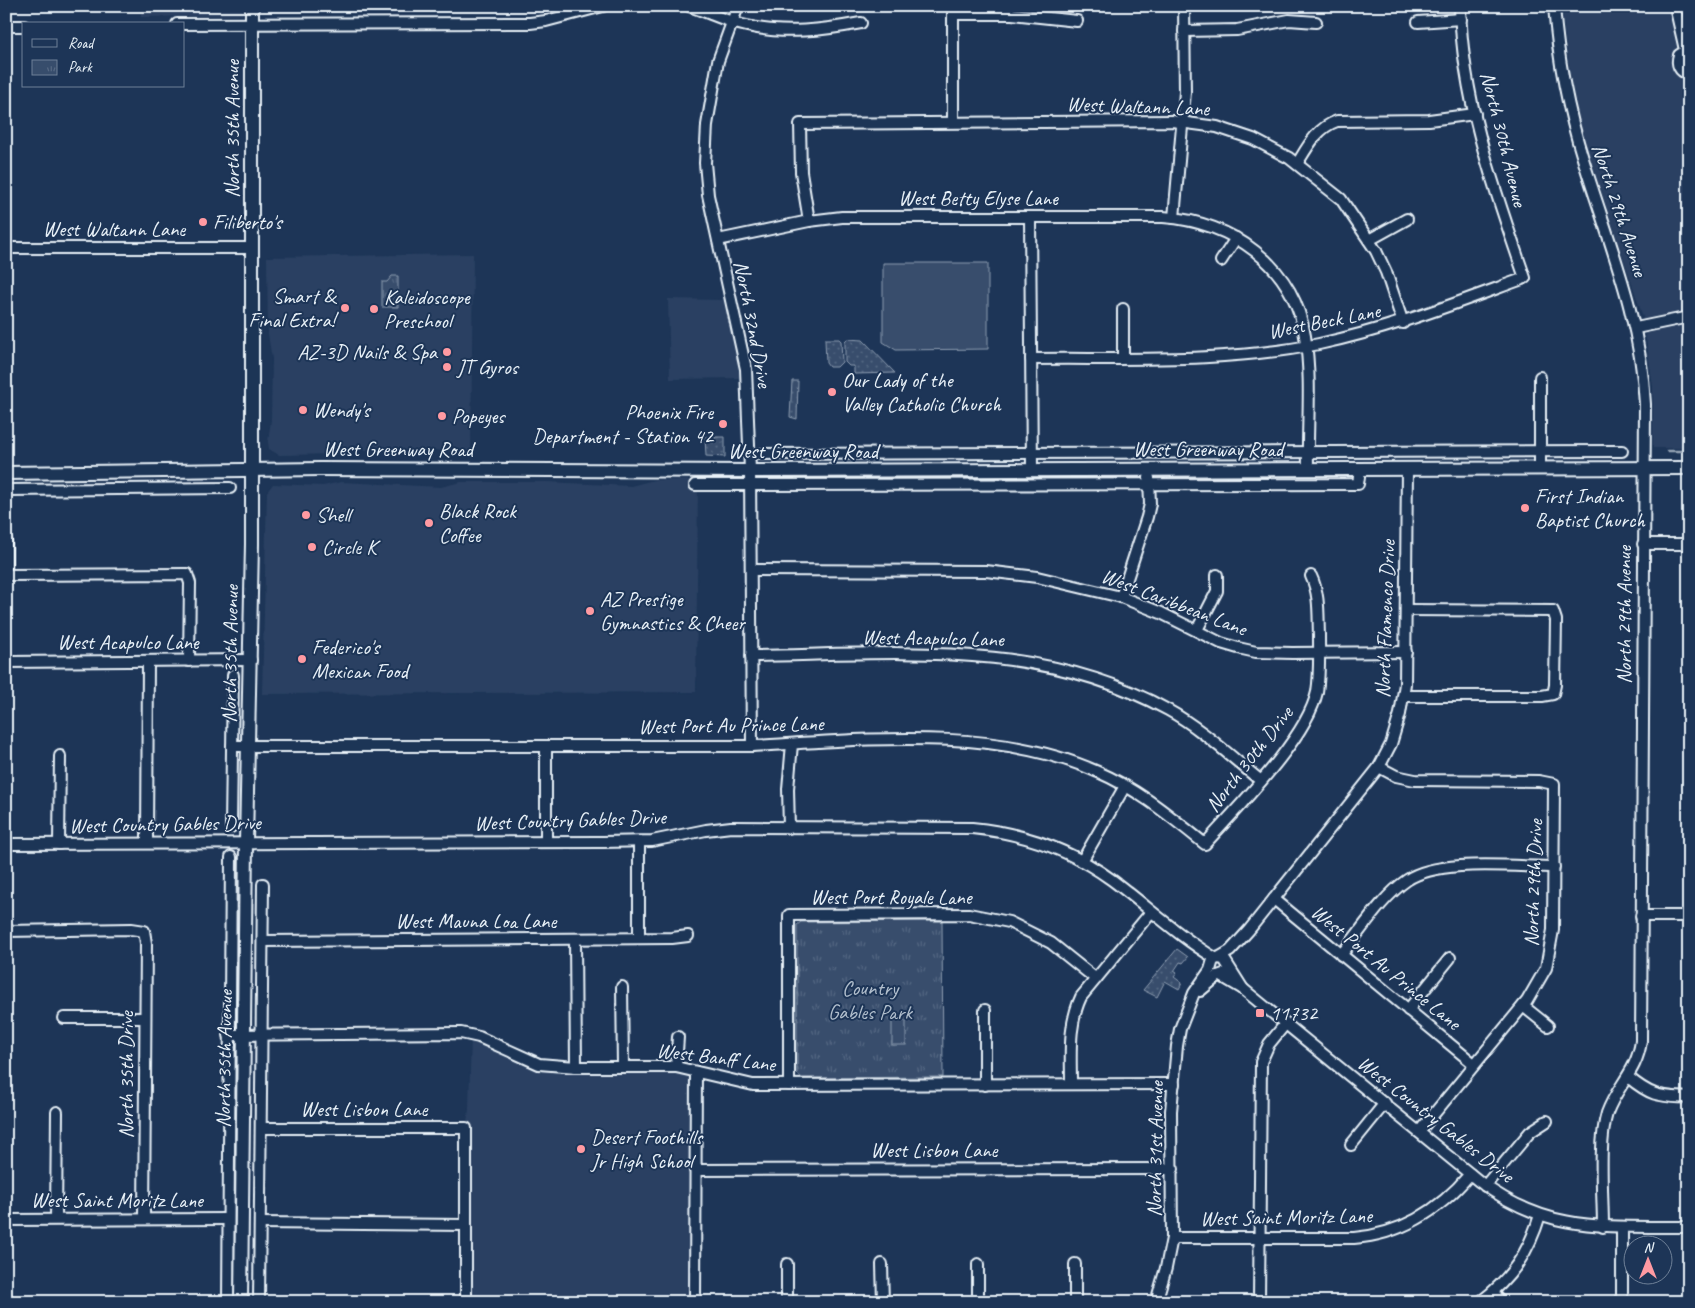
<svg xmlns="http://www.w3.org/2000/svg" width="1695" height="1308" font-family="Caveat,sans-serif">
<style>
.built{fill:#2a4162}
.grass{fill:url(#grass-dots);stroke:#909fb2}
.park{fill:url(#park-tufts);stroke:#909fb2}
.pitch{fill:#374d6c;stroke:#909fb2}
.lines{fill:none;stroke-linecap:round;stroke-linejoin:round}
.stream{stroke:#95a4b5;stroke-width:2.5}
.minor-casing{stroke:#e8f1f8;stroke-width:14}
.major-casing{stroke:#e8f1f8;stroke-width:16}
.minor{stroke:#1d3557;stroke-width:10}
.major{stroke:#1d3557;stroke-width:12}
.poi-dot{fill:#ff9aa2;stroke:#1d3557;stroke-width:2}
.labels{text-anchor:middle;stroke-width:4;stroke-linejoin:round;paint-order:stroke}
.street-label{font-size:21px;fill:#e8f1f8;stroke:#1d3557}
.poi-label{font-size:21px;fill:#e8f1f8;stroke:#1d3557;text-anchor:start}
.park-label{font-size:21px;fill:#b3c0ce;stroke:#1d3557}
</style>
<defs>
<pattern id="grass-dots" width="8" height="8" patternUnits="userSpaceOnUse" patternTransform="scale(1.25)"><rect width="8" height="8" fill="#374d6c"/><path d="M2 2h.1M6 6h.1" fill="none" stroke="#546782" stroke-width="1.8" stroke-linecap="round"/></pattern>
<pattern id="park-tufts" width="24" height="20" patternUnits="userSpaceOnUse" patternTransform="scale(1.25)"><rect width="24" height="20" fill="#374d6c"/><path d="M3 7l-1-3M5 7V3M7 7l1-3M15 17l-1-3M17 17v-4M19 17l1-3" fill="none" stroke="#546782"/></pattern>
</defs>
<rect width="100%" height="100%" fill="#1d3557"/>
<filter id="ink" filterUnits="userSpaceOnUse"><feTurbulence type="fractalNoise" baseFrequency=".02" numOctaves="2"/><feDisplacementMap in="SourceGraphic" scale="10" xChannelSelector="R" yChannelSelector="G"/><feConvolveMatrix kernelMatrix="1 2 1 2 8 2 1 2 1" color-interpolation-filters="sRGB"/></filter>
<g filter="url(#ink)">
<g class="built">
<polygon points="141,6 243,6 243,15 141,17"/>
<polygon points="1561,6 1689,6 1689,448 1653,448 1653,387 1643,317 1583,137 1572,88"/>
<polygon points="473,254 471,454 435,450 347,450 342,454 279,455 269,449 268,442 271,420 272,359 268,334 267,257"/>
<polygon points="668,299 724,300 736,349 740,378 670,379"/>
<polygon points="654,480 698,480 696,692 262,694 267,492 273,484 323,486 341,482 441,487 461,482 546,482 631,486"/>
<polygon points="471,1036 528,1061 696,1072 695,1302 466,1302 466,1128 469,1109"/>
</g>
<g class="grass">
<polygon points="825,339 839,339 841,341 842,362 837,367 829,367 826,363"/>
<polygon points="847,339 863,340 895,373 854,374 854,366 849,366 845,362 845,341"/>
<polygon points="792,381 798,381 797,419 790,417"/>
<polygon points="705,437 714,437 715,439 716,437 725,437 725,457 706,456"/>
<polygon points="1177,949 1188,957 1183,963 1180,962 1174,971 1177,973 1174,977 1182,983 1179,989 1165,981 1157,997 1143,990"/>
</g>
<g class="park">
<polygon points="392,276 398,276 398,307 382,307 382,282 387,282"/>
<polygon points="942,921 943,1077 802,1078 797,1074 797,925 801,922"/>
</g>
<g class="pitch">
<polygon points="883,263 988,263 988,349 896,350 883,342"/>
<rect x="892" y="1021" width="14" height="24"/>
</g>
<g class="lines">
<polyline class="stream" points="1667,451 1689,451"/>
<g class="minor-casing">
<g id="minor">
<path d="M689 6C708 12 727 22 747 26 784 35 824 30 861 23"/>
<polyline points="738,6 718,61 707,125 705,163 708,195 746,369 750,471 752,746"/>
<polyline points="953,6 953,122"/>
<path d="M1554 6C1558 60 1568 111 1584 162 1609 243 1641 319 1645 404L1641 1041C1637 1072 1617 1085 1607 1113 1598 1143 1603 1195 1603 1227"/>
<polyline points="1675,6 1685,50"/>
<polyline points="953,14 1012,14 1077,21"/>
<polyline points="1418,22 1461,19"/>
<polyline points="177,24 530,23 546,21 603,6"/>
<polyline points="6,26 24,26"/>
<polyline points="1184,31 1237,30 1289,20 1316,22"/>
<path d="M1689 49 1679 55C1676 64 1679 72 1689 74"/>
<path d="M1297 164C1308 146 1317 128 1337 121L1429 120 1475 114"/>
<polyline points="1030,217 1032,470"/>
<polyline points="1174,218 1185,92 1184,6"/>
<polyline points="809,221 801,172 800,124 1172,121 1217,127 1253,139 1289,158 1341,199 1376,251 1386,272 1403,323"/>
<path d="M718 240 809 221 842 217H1163C1232 222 1293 264 1305 336 1312 379 1307 425 1308 469"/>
<polyline points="1369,240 1407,219"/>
<polyline points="6,248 252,248"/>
<polyline points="1221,261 1236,238"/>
<polyline points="1123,309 1123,358"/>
<polyline points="1636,328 1689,317"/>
<path d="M1031 359C1127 358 1225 363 1319 344 1390 329 1456 303 1525 278 1495 191 1462 100 1460 6"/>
<polyline points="1540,377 1540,469"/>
<polyline points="750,454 1622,451"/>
<polyline points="695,485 1358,484 1360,470"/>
<polyline points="6,490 230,488"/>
<polyline points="6,540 6,575"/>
<polyline points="1643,544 1689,544"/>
<polyline points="751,570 986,571 1037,577 1121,597 1161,613 1221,643 1238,648 1256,652 1292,653 1406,652"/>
<polyline points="6,575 187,574 190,583 189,661"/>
<polyline points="1121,597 1147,517 1150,504 1149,478"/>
<polyline points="1197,630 1217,591 1217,575"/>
<path d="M751 656C894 654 1038 638 1168 710 1201 728 1231 757 1261 781"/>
<polyline points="6,662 251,660"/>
<polyline points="1404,696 1542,696 1553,694 1555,685 1556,620 1553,611 1406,610"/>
<path d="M232 746H752C863 740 994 725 1098 772 1138 789 1171 817 1205 844 1237 808 1307 738 1317 692 1320 673 1319 654 1319 635 1318 614 1320 595 1311 576"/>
<polyline points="546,746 546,842"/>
<polyline points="1379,767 1396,776 1415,780 1539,781 1554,784 1553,930 1546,968 1527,1001 1419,1132"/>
<polyline points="231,827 233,675"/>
<polyline points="789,828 788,789 792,744"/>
<polyline points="147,842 148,661"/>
<polyline points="639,842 639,938"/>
<path d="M6 844 603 842 652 841 706 830 731 827 972 828C1023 833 1071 850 1112 880 1147 906 1178 936 1215 958"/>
<polyline points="59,844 60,756"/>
<polyline points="1082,861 1125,786"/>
<polyline points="1274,899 1474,1064"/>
<polyline points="1641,916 1689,916"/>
<polyline points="6,931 131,929 144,931 146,943 144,1219"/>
<polyline points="575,939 576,1067"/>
<polyline points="263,941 672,938 688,936"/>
<path d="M1341 955C1360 932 1382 897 1407 880 1438 858 1515 867 1554 867"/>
<polyline points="1218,958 1230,951 1249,930 1379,767 1391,744 1400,714 1405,684 1407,470"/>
<path d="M1221 976 1243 989 1480 1182C1549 1234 1607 1226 1689 1227"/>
<polyline points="622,987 623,1066"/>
<polyline points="1200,991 1218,976 1226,973"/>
<polyline points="1523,1006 1548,1026"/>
<polyline points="985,1010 985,1085"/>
<polyline points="1408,1010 1450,958"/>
<polyline points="64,1018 145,1018"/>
<polyline points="229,1035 461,1033 479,1037 539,1064 576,1067 676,1067 753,1085 1174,1084"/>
<polyline points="676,1067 678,1037"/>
<path d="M1628 1077C1652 1097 1659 1096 1689 1098"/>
<path d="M1071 1084C1071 1054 1068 1025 1081 997L1151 912"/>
<polyline points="789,1085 789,915 969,914 1009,922 1051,943 1096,979"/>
<polyline points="261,1128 466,1128 466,1302"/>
<polyline points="1351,1145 1385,1103"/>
<polyline points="695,1170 1173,1169"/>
<polyline points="1485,1186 1530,1132 1547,1121"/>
<polyline points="56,1219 57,1112"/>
<polyline points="6,1220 228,1219"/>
<polyline points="260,1223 466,1225"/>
<path d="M1172 1238H1354C1402 1234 1440 1210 1470 1174"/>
<polyline points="787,1264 787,1302"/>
<polyline points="882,1264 883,1302"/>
<polyline points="978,1264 978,1302"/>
<polyline points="1075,1264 1075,1302"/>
<polyline points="1493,1292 1501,1302"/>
<polyline points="228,1302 231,857"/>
<polyline points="259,1302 263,884"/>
<polyline points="695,1302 696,1072"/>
<polyline points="1156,1302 1166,1268 1172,1238 1171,1111 1177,1046 1180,1029 1194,993 1210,970 1213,960 1218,958 1224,959 1243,989"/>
<polyline points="1259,1302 1261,1062 1269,1044 1286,1023"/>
<path d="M1480 1302C1511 1279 1529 1252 1540 1215"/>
<polyline points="1622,1302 1622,1227"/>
</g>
</g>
<g class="major-casing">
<g id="major">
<polyline points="6,473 320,469 750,471 1689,468"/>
<polyline points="241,1302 246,842 252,544 252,6"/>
</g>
</g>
<use href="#minor" class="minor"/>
<use href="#major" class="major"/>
</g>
</g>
<g class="poi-dot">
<circle cx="203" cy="222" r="5"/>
<circle cx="345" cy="308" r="5"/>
<circle cx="374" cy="309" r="5"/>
<circle cx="447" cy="352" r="5"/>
<circle cx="447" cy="367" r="5"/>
<circle cx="832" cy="392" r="5"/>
<circle cx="303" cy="410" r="5"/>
<circle cx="442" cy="416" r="5"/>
<circle cx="723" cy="424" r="5"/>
<circle cx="1525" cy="508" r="5"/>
<circle cx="306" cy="515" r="5"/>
<circle cx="429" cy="523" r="5"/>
<circle cx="312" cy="547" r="5"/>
<circle cx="590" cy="611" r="5"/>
<circle cx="302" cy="659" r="5"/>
<rect x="1255" y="1008" width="10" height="10" rx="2.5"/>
<circle cx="581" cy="1149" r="5"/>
</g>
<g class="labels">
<g class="street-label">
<text transform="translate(1138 106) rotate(2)" y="7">West Waltann Lane</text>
<text transform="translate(232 129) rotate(-90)" y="7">North 35th Avenue</text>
<text transform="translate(1504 139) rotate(76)" y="7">North 30th Avenue</text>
<text x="978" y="205">West Betty Elyse Lane</text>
<text transform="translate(1620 210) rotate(72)" y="7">North 29th Avenue</text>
<text x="114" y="236">West Waltann Lane</text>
<text transform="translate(1324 321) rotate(-11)" y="7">West Beck Lane</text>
<text transform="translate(753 324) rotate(79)" y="7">North 32nd Drive</text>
<text x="398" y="456">West Greenway Road</text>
<text x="1208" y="456">West Greenway Road</text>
<text x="803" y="458">West Greenway Road</text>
<text transform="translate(1174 602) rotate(21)" y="7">West Caribbean Lane</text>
<text transform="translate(1624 615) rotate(-90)" y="7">North 29th Avenue</text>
<text transform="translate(1385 619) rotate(-88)" y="7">North Flamenco Drive</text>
<text transform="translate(933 638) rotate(1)" y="7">West Acapulco Lane</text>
<text x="128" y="649">West Acapulco Lane</text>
<text transform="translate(230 654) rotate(-89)" y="7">North 35th Avenue</text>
<text transform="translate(731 725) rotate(-1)" y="7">West Port Au Prince Lane</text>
<text transform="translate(1249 759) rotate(-52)" y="7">North 30th Drive</text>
<text transform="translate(570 820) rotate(-2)" y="7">West Country Gables Drive</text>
<text transform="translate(165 824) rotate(-1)" y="7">West Country Gables Drive</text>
<text transform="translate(1533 883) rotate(-88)" y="7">North 29th Drive</text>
<text x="891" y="904">West Port Royale Lane</text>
<text x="476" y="928">West Mauna Loa Lane</text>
<text transform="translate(1386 967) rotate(39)" y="7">West Port Au Prince Lane</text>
<text transform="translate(716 1057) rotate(7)" y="7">West Banff Lane</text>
<text transform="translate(224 1059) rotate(-89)" y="7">North 35th Avenue</text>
<text transform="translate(126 1075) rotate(-90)" y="7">North 35th Drive</text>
<text x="364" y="1116">West Lisbon Lane</text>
<text transform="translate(1436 1119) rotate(38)" y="7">West Country Gables Drive</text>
<text transform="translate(1155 1149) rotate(-89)" y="7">North 31st Avenue</text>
<text x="934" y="1157">West Lisbon Lane</text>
<text x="117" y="1207">West Saint Moritz Lane</text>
<text transform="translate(1286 1217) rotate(-1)" y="7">West Saint Moritz Lane</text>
</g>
<g class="poi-label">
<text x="213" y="229">Filiberto's</text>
<text x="335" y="303" text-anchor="end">Smart &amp;<tspan x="335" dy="24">Final Extra!</tspan></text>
<text x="384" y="304">Kaleidoscope<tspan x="384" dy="24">Preschool</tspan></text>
<text x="437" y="359" text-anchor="end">AZ-3D Nails &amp; Spa</text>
<text x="457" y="374">JT Gyros</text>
<text x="842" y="387">Our Lady of the<tspan x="842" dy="24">Valley Catholic Church</tspan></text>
<text x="313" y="417">Wendy's</text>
<text x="713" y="419" text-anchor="end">Phoenix Fire<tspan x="713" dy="24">Department - Station 42</tspan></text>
<text x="452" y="423">Popeyes</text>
<text x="1535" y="503">First Indian<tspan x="1535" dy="24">Baptist Church</tspan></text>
<text x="439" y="518">Black Rock<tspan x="439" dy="24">Coffee</tspan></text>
<text x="316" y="522">Shell</text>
<text x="322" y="554">Circle K</text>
<text x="600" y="606">AZ Prestige<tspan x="600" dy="24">Gymnastics &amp; Cheer</tspan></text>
<text x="312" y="654">Federico's<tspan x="312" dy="24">Mexican Food</tspan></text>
<text x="1270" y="1020">11732</text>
<text x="591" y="1144">Desert Foothills<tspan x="591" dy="24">Jr High School</tspan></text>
</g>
<g class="park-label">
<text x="870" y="995">Country<tspan x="870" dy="24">Gables Park</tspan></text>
</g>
</g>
<rect width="1695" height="1308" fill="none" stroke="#1d3557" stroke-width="25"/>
<rect x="12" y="12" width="1670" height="1283" fill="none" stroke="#e8f1f8" stroke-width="2" filter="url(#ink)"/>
<rect x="22" y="22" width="162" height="65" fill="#1d3557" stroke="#6e8097"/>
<rect x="32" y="39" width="25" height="8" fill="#1d3557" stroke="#6e8097"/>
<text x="68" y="48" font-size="15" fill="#e8f1f8">Road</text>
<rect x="32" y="60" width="25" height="15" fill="url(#park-tufts)" stroke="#6e8097"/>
<text x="68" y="72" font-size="15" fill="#e8f1f8">Park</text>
<g transform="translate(1648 1260)"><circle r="24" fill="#1d3557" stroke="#6e8097"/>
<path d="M0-4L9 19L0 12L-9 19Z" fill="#ff9aa2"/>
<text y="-8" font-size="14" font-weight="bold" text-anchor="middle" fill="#e8f1f8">N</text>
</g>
</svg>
